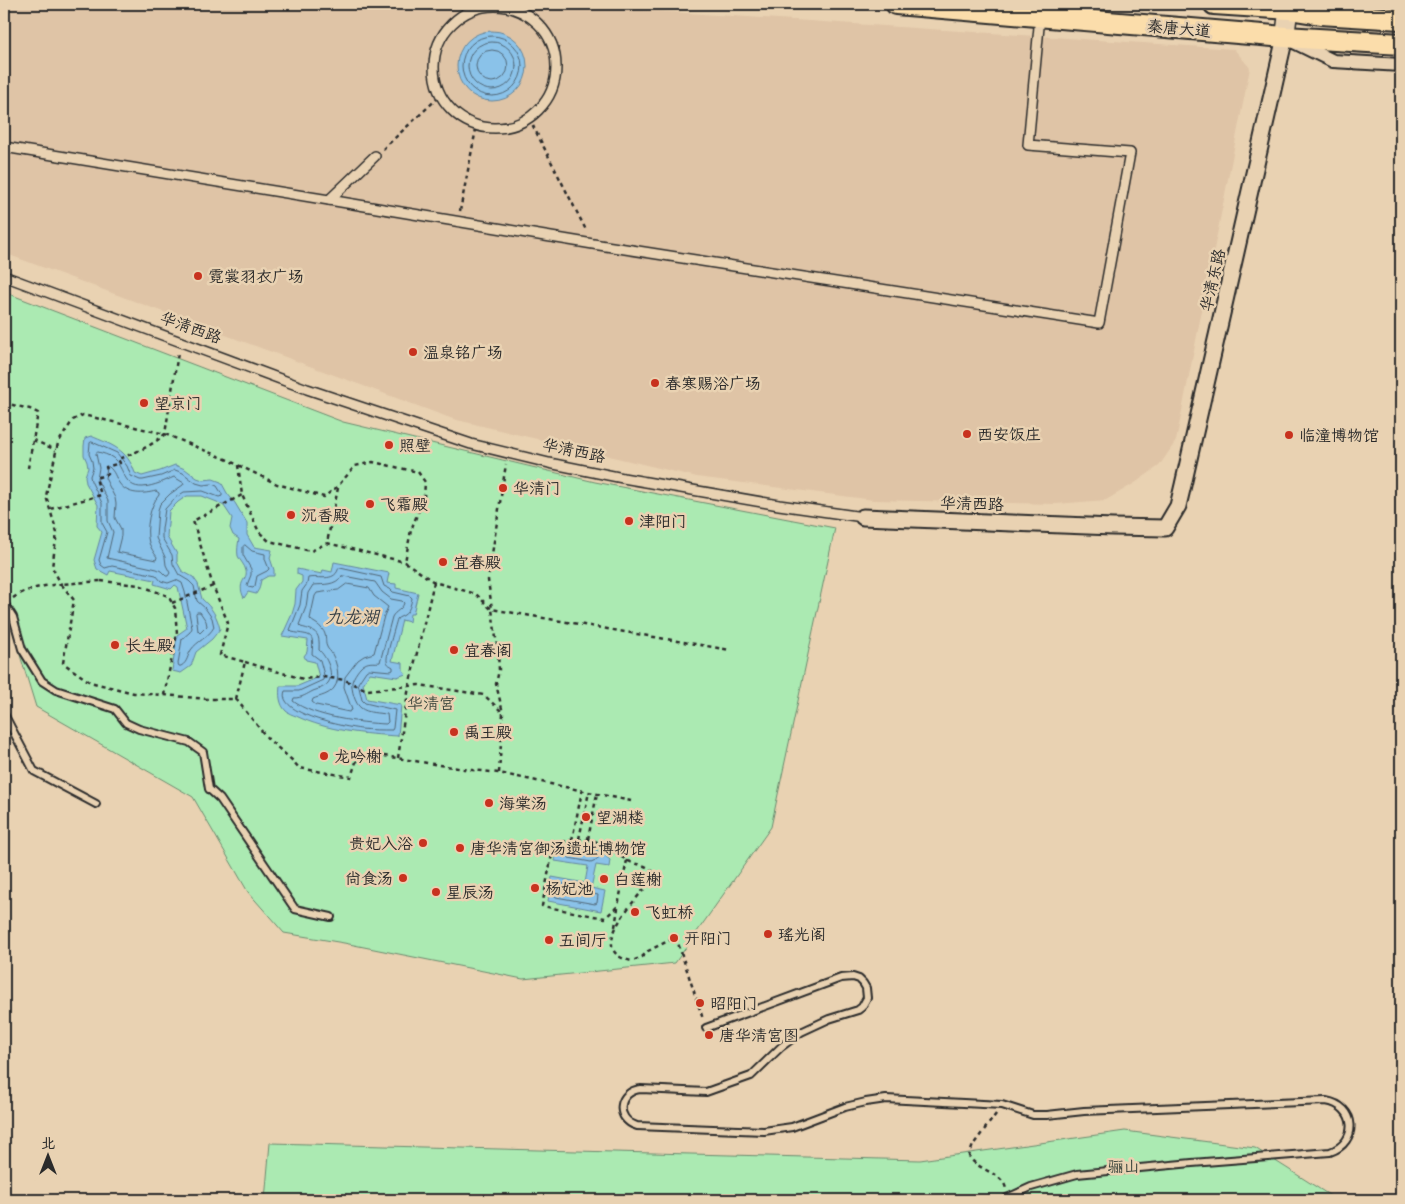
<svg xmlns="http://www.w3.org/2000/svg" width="1405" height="1204" font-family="'Gochi Hand','LXGW WenKai TC',sans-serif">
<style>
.built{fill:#dfc4a6}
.green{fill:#abeab2;stroke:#6b8a6e}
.water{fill:#8ac2e9;stroke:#64869d}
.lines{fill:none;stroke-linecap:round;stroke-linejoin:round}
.shore{stroke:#516777;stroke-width:1}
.service-casing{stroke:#2b2b2b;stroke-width:10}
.pedestrian-casing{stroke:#2b2b2b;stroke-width:12}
.minor-casing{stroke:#2b2b2b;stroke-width:16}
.tertiary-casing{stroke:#2b2b2b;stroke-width:19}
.secondary-casing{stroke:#2b2b2b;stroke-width:21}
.primary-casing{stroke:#2b2b2b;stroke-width:24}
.path{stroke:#2b2b2b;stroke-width:2.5;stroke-dasharray:4 4;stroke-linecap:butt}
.service{stroke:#e9d2b2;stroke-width:6}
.pedestrian{stroke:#e9d2b2;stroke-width:9}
.minor{stroke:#e9d2b2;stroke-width:12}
.tertiary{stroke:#e9d2b2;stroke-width:15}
.secondary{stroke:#e9d2b2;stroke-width:18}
.primary{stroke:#fbddab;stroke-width:20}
.poi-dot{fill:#c8321e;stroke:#e9d2b2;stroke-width:2}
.labels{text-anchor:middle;stroke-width:5;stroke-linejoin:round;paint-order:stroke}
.street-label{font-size:16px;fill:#2b2b2b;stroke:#e9d2b2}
.poi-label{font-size:16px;fill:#2b2b2b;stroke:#e9d2b2;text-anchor:start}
.park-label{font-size:16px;fill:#3e483f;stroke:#e9d2b2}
.water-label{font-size:18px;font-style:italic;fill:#394248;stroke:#e9d2b2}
</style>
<rect width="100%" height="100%" fill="#e9d2b2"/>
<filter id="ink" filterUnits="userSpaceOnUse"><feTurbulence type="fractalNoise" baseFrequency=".02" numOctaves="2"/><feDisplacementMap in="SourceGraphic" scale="10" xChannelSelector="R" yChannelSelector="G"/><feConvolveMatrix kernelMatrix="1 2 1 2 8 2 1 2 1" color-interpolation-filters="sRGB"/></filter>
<g filter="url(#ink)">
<polygon class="built" points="4,4 551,4 1234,49 1250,68 1176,441 1159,466 1135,483 1106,500 1056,504 874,500 697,477 453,419 4,253"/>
<g class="green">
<polygon points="4,292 343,422 595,482 835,528 771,827 675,963 523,979 344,943 284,933 248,892 193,797 36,707 4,603"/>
<polygon points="1125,1131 1255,1148 1337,1200 265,1200 270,1143 920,1160"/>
</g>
<g class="water">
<circle cx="492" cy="66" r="35"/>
<path d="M91 436C112 445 127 449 135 473L142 476 160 471 175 465 185 469 197 478 203 480 213 479 221 482 227 493 235 503 247 523V535L254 547 272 550 270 558 274 570V576H268L261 580 259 589 256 594 248 592 244 598C236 581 248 580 246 571 245 565 240 561 238 556 237 551 238 544 239 539L233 535 230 528 232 518 224 506 217 502 202 496H187L178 502 169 511 167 537 177 554V562L182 571 193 577 198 584 202 599C212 608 217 616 220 629L212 639 196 652 191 666 181 673 172 671 177 635 187 628 178 587 175 585 171 589 154 584 155 580 110 571 108 575 97 569 94 560 102 532 97 526 98 505 86 483 85 476 88 468 87 462 84 455V446L85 438Z"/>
<path d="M334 562 389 573 387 583 396 584V588L418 593 413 614H410L409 622 402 620 392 661 403 663V670L406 674 397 677 370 673 363 684 367 699 401 705 398 736C363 734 328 731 296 716 293 715 288 713 286 711 279 704 279 694 280 686H298L319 677 315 662 306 660 304 656 307 652 308 640 282 636 292 614 295 604 296 590 302 582V576L297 574V569L322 574 323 570 332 572Z"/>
<path d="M581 845C593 847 602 852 610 860L609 867 596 865 591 888 605 891 601 911 548 901 552 877 585 883 588 866 555 861 556 855 572 847Z"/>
</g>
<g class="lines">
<g class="shore">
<circle cx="492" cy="66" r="30"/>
<circle cx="492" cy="66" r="24"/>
<circle cx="492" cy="66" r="16"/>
<path d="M92 442 117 453 127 466 131 476 140 480H143L161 476 175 470 183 473 196 483 203 485 212 484 217 486 222 494V496L219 497 203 491 184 492 175 498 165 509 162 529V538L172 555 173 564 179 575 189 581 194 586 197 601 205 608 212 618 214 627C208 638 197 641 191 650 187 656 188 662 181 666H179L178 664 182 639 190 632 192 628 185 592 182 583 176 580 168 583 161 581 156 575 112 566 105 568 101 565 99 560 107 532 102 523V503L91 481 90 476 93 468 92 461 89 454 90 443Z"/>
<path d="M98 452C102 453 109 455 113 458 125 468 123 488 143 487 154 486 165 481 174 477L184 483 183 485 170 494 160 504 158 510 156 538 165 557 166 565 170 573 168 576H166L161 571 157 569 107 558 113 532 108 521V501L97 479 99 468 96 454Z"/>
<path d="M109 467C115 472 115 477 119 483 128 496 144 494 156 491L159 493V495C150 505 145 529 149 543 151 548 154 553 157 557L156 560 117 552 121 536V529L115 518 116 504 115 498 105 478 107 468Z"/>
<polygon points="245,545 252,551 265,554 265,559 269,569 267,571 257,576 255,586 253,588 248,587 247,585 251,575 251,569 243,555 243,547"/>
<path d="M340 568 381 577 384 586 390 589 393 592 410 596 412 598C411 604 409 612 404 615 401 617 399 617 397 619 395 627 386 655 387 661 388 665 390 665 393 667V670L391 671 369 669 366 671 358 683 362 700 365 703 395 710 393 728 392 730C382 730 371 730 361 729 345 727 276 714 285 691H299L323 680 324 675 320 660 312 654C314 632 312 636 292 632L290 630 300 605 302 591 307 584 308 578C318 576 334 582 338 570Z"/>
<path d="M342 576H344L375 582 382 592 391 599 402 601 404 603C402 610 395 611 392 617L380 662C376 663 370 661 365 664 360 666 353 677 352 682 351 689 355 704 361 708 367 713 379 713 387 714L388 722 386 724C361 723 313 717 293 701L294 698C302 698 307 694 313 691 318 689 324 688 328 683 335 674 326 656 319 650 320 633 317 631 301 627L299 625 306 607 308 593 313 585C324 584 335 586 342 576Z"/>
<path d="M347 584 369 588 374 596 388 607 384 616 374 653 364 656 358 660 345 677 344 687 352 710 349 712 316 705 312 702 313 699C320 696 329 695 334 688 341 679 337 663 332 654 331 651 328 650 327 647 324 641 328 636 322 629 319 624 313 623 310 619L315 596 317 593 338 590Z"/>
<polygon points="197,612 200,612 206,621 207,626 200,633 198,631 196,614"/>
<polygon points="581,850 589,851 597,856 598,859 591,862 569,858 570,854"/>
<polygon points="559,883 585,888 589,893 598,895 597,903 595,904 556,897 554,895 556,885"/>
</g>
<g class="service-casing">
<g id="service">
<polyline points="4,603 13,617 22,649 42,681 56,690 115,709 126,723 139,729 189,742 203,752 209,789 220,799 295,909 331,917"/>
<polyline points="4,714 34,771 96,804"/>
<path d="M706 1028 841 978 853 977 859 979 863 983 866 988 867 998 862 1007 858 1010 829 1019 801 1032 781 1047 751 1076 706 1092 641 1089C618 1091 614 1119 637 1126L764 1131 792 1127 845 1107 866 1102 886 1099 1002 1105 1033 1115H1047L1084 1111 1326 1101C1357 1106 1359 1142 1330 1152L1192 1163 1077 1174 1031 1187 1007 1198"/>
</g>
</g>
<g class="pedestrian-casing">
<g id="pedestrian">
<circle cx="495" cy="67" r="61"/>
<polyline points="4,147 329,200 593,244 1099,323 1130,153 1028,145 1040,16"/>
<polyline points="329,200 375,156"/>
<polyline points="4,276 307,389 471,444 549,463 623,478 779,505 863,517"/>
</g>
</g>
<g class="minor-casing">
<polyline id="minor" points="1292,41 1333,61 1401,65"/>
</g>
<g class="tertiary-casing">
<polyline id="tertiary" points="863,517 1113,527 1165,528 1178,506 1183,485 1285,37"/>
</g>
<g class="secondary-casing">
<polyline id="secondary" points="1285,37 1289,4"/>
</g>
<g class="primary-casing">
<g id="primary">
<polyline points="896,4 1285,37 1401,44"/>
<polyline points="1214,4 1289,9 1320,14 1401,19"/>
</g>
</g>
<g class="path">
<polyline points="492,6 492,4"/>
<polyline points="529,118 587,232"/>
<polyline points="383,149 441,95"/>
<polyline points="460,211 477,124"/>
<polyline points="4,403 30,409 38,413 28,468"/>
<polyline points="33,440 56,450"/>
<polyline points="238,465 242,495 259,532 269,541 311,551 327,543"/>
<polyline points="338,488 327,543 405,562 434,582 476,594 491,609 730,650"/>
<path d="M50 509 101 495 96 478 108 474 106 467 120 463 118 459C135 453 152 446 165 434L178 353"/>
<polygon points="101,581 139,585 168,596 175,608 177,634 164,695 134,693 90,682 63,663 74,600 61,584"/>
<path d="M13 598C28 588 43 586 61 584L52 567 57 533 46 496 58 443 73 420 83 415 165 434 228 460 277 484 324 497 338 486 355 466 373 462 418 472 425 482 424 497 411 530 405 562"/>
<polyline points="172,603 213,586"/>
<polyline points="245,662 303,679 323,677 345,680 367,690 419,685 484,695 502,712"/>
<polyline points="164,695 207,699 236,699 268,739 293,761 299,768 351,777 356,762 363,757 378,755 464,769 499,773 631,801"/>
<polyline points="236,699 245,662 220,655 228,623 213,586 193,521 242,495"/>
<polyline points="398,758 409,686 434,582"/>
<polyline points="499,773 503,713 496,684 499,670 498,653 488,580 506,464"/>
<polyline points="579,839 589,792"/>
<polyline points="588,839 597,794"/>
<polyline points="572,840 582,791"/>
<path d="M627 860 618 906 605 918 542 906 554 844C575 839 589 836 609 847 615 851 621 857 628 861 638 866 645 863 653 872L652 880C637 898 583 952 632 961L642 957 648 951 676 937 703 1019"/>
<polyline points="615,927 618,908"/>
<path d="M996 1114 973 1145 969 1156C977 1171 1003 1172 1006 1189"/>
</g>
<use href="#service" class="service"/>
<use href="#pedestrian" class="pedestrian"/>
<use href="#minor" class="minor"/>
<use href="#tertiary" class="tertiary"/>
<use href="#secondary" class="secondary"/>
<use href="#primary" class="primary"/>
</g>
</g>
<g class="poi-dot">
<circle cx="198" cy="276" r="5"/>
<circle cx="413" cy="352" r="5"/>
<circle cx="655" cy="383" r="5"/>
<circle cx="144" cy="403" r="5"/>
<circle cx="967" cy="434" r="5"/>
<circle cx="1289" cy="435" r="5"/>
<circle cx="389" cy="445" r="5"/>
<circle cx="503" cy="488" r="5"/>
<circle cx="370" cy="504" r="5"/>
<circle cx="291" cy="515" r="5"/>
<circle cx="629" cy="521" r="5"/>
<circle cx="443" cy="562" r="5"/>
<circle cx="115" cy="645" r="5"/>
<circle cx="454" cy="650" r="5"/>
<circle cx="454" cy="732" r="5"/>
<circle cx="324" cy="756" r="5"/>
<circle cx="489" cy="803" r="5"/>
<circle cx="586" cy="817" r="5"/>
<circle cx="423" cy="843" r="5"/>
<circle cx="460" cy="848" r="5"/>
<circle cx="403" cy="878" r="5"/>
<circle cx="604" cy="879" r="5"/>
<circle cx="535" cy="888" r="5"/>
<circle cx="436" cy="892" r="5"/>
<circle cx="635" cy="912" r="5"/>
<circle cx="768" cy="934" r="5"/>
<circle cx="674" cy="938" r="5"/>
<circle cx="549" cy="940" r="5"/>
<circle cx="700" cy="1003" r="5"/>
<circle cx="709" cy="1035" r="5"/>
</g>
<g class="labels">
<g class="street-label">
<text transform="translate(1179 28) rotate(5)" y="6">秦唐大道</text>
<text transform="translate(1212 280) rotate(-77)" y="6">华清东路</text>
<text transform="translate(191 327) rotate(20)" y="6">华清西路</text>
<text transform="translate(574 450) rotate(12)" y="6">华清西路</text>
<text transform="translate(972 503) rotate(2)" y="6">华清西路</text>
</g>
<g class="poi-label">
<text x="208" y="282">霓裳羽衣广场</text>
<text x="423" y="358">温泉铭广场</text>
<text x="665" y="389">春寒赐浴广场</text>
<text x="154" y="409">望京门</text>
<text x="977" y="440">西安饭庄</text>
<text x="1299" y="441">临潼博物馆</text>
<text x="399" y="451">照壁</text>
<text x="513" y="494">华清门</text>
<text x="380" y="510">飞霜殿</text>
<text x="301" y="521">沉香殿</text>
<text x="639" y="527">津阳门</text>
<text x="453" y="568">宜春殿</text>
<text x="125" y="651">长生殿</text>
<text x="464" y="656">宜春阁</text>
<text x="464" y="738">禹王殿</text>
<text x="334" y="762">龙吟榭</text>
<text x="499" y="809">海棠汤</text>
<text x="596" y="823">望湖楼</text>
<text x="413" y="849" text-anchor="end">贵妃入浴</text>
<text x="470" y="854">唐华清宫御汤遗址博物馆</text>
<text x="393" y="884" text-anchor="end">尚食汤</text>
<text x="614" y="885">白莲榭</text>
<text x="545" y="894">杨妃池</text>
<text x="446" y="898">星辰汤</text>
<text x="645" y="918">飞虹桥</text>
<text x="778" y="940">瑶光阁</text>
<text x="684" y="944">开阳门</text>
<text x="559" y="946">五间厅</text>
<text x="710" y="1009">昭阳门</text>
<text x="719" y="1041">唐华清宫图</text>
</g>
<g class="park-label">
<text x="431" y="709">华清宫</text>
<text x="1124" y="1172">骊山</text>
</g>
<g class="water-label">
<text x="352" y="623">九龙湖</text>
</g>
</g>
<rect width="1405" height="1204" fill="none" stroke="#e9d2b2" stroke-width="20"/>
<rect x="10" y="10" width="1385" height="1184" fill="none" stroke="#2b2b2b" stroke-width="2" filter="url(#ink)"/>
<g transform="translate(48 1156)" stroke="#e9d2b2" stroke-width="4" paint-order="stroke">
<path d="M0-4L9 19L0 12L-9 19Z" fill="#2b2b2b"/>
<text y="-8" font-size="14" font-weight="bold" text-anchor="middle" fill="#2b2b2b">北</text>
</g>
</svg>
